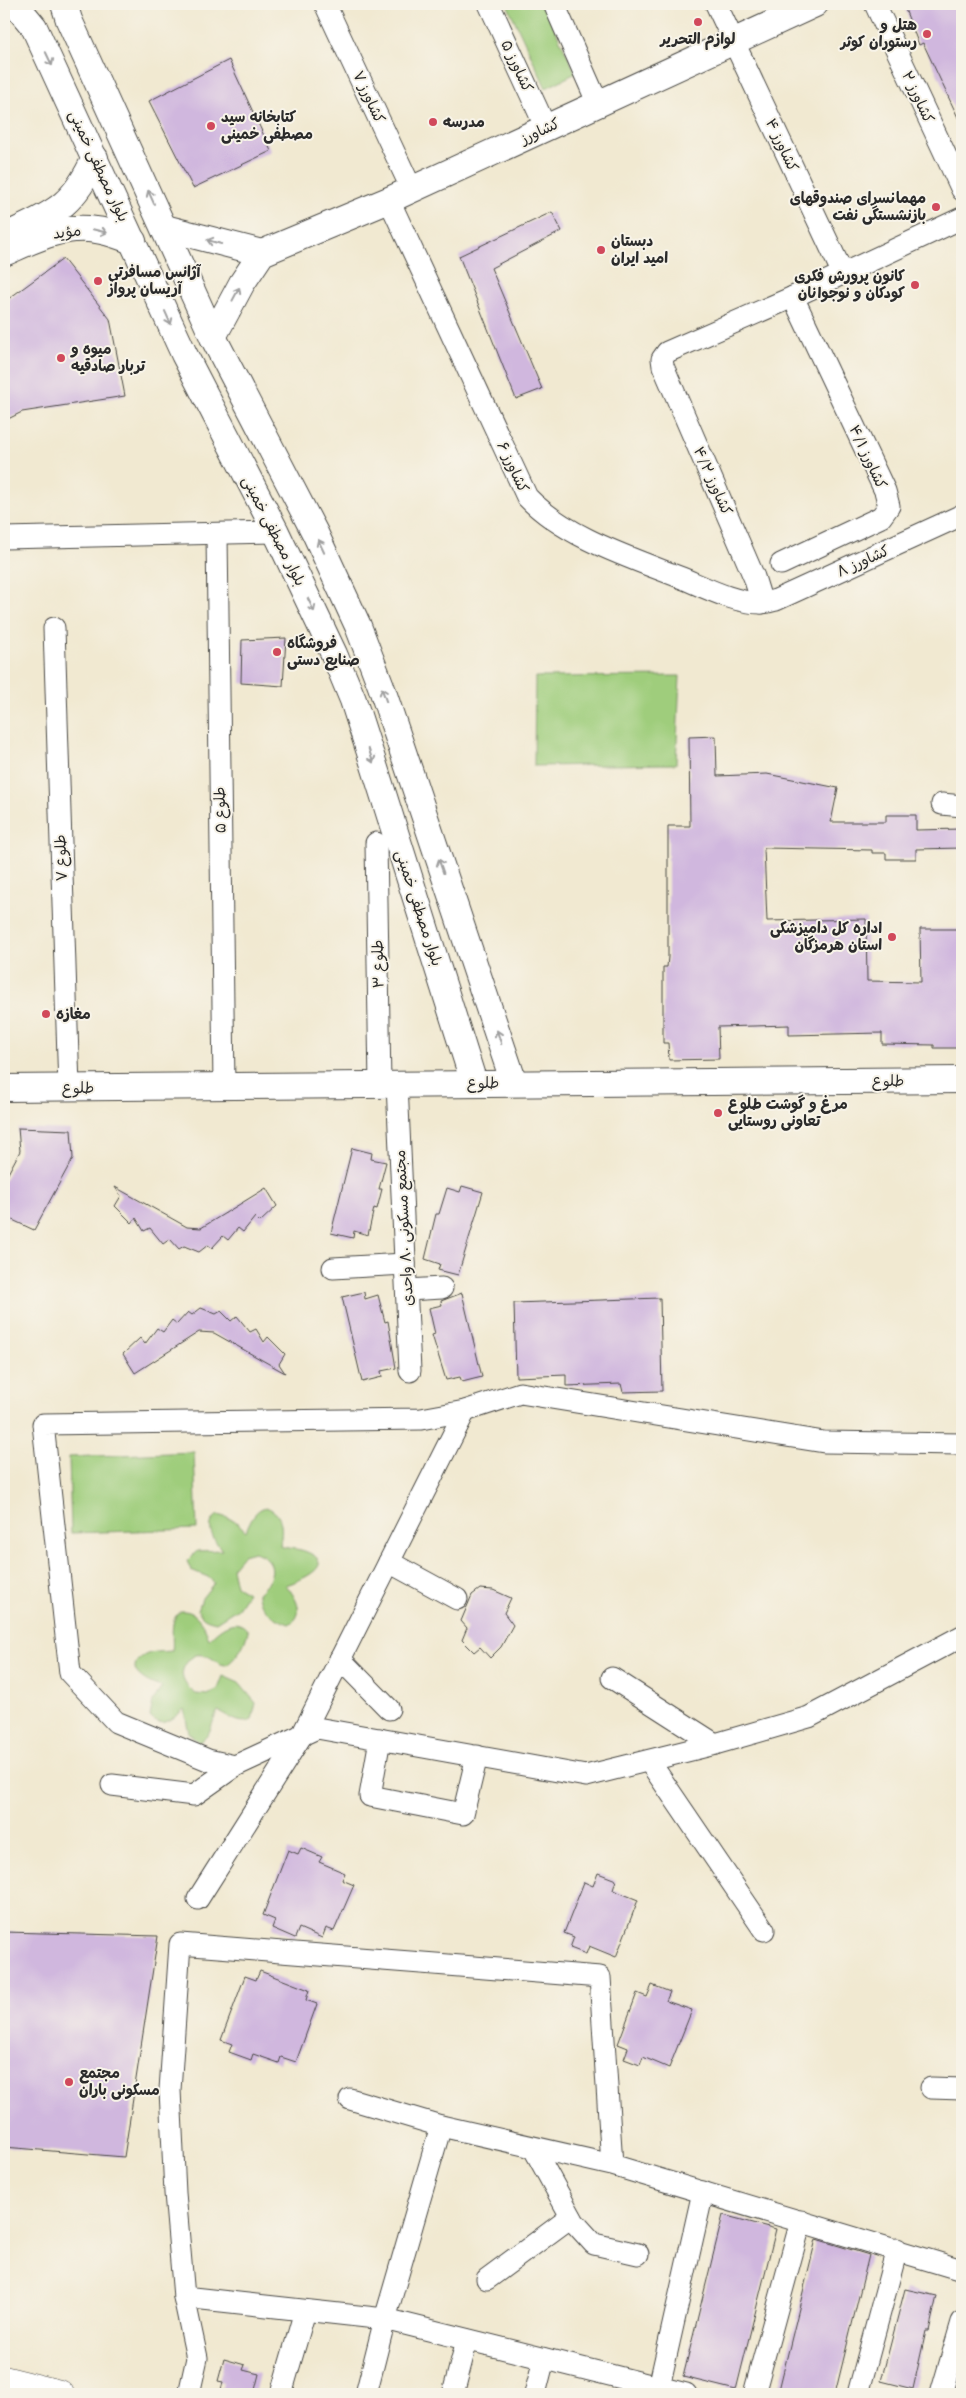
<svg xmlns="http://www.w3.org/2000/svg" width="966" height="2398" font-family="Mynerve,'Playpen Sans Arabic',sans-serif">
<style>
.green{fill:#9fcd7b;stroke:#657c53}
.building{fill:#d0b7de}
.lines{fill:none;stroke-linecap:round;stroke-linejoin:round}
.minor-casing{stroke:#494844;stroke-width:23}
.tertiary-casing{stroke:#494844;stroke-width:28}
.secondary-casing{stroke:#494844;stroke-width:29}
.minor{stroke:#fff;stroke-width:21}
.tertiary{stroke:#fff;stroke-width:26}
.secondary{stroke:#fff;stroke-width:28}
.oneway{stroke:#a0a0a0}
.poi-dot{fill:#d1495b;stroke:#f7f3e8;stroke-width:2}
.labels{text-anchor:middle;stroke-width:4;stroke-linejoin:round;paint-order:stroke}
.poi-label{font-size:15px;font-weight:bold;fill:#2b2b2b;stroke:#f7f3e8;text-anchor:start}
.street-label{font-size:15px;fill:#2b2b2b;stroke:#f7f3e8}
</style>
<rect width="100%" height="100%" fill="#f7f3e8"/>
<filter id="ink" filterUnits="userSpaceOnUse"><feTurbulence type="fractalNoise" baseFrequency=".02" numOctaves="2"/><feDisplacementMap in="SourceGraphic" scale="10" xChannelSelector="R" yChannelSelector="G"/><feConvolveMatrix kernelMatrix="1 2 1 2 8 2 1 2 1" color-interpolation-filters="sRGB"/></filter>
<filter id="wash" filterUnits="userSpaceOnUse"><feTurbulence type="fractalNoise" baseFrequency=".0096" numOctaves="4" result="noise"/><feDisplacementMap in="SourceGraphic" scale="20" xChannelSelector="R" yChannelSelector="G"/><feGaussianBlur stdDeviation="1.12" result="paint"/><feColorMatrix in="noise" values="0 0 0 0 0 0 0 0 0 0 0 0 0 0 0 0 0 1.4 0 .05"/><feComposite in="paint" operator="in"/></filter>
<g filter="url(#wash)">
<rect width="100%" height="100%" fill="#f1e9d1"/>
<g class="green">
<polygon points="507,4 543,4 576,73 546,88"/>
<polygon points="680,676 676,764 534,766 535,677"/>
<polygon points="194,1452 197,1529 71,1533 69,1457"/>
<path d="M266 1507C285 1514 282 1531 280 1546 288 1549 298 1548 307 1552 339 1565 299 1581 286 1585 295 1596 307 1615 289 1624 277 1620 257 1608 258 1593 274 1580 280 1559 254 1552L243 1555 232 1568 236 1586 248 1593 238 1608 216 1622C208 1620 202 1619 198 1610L202 1598 214 1583 208 1577 191 1570 187 1561 197 1551 222 1550C214 1540 203 1525 218 1515L234 1520 246 1531C250 1521 255 1509 266 1507Z"/>
<path d="M181 1611C198 1610 204 1626 209 1639 219 1629 236 1614 248 1631 245 1645 238 1656 227 1665 214 1665 214 1653 195 1655 177 1668 179 1682 196 1694L208 1695 218 1689 223 1676 239 1683 256 1703 252 1720C240 1726 229 1716 218 1711 211 1721 212 1737 199 1742L189 1733 184 1709C175 1717 162 1730 150 1717L153 1701 162 1687C148 1684 120 1669 145 1655 153 1651 163 1652 172 1651 174 1639 168 1619 181 1611Z"/>
</g>
<g id="blocks">
<g class="building">
<polygon points="903,4 962,4 962,126 923,43 919,45"/>
<polygon points="229,60 271,151 193,188 149,101"/>
<polygon points="552,212 562,231 491,268 542,389 516,399 459,256"/>
<polygon points="63,259 110,319 125,396 22,412 4,421 4,302"/>
<polygon points="286,638 283,686 241,683 242,640"/>
<polygon points="716,736 717,776 767,774 838,788 831,822 886,822 886,815 916,815 916,830 962,829 962,848 916,849 916,859 886,859 886,853 872,853 872,850 764,848 767,921 866,919 867,981 921,982 920,929 962,929 962,1048 934,1048 934,1045 882,1044 882,1033 789,1035 789,1025 718,1027 719,1059 669,1060 668,1043 663,1043 663,967 667,967 668,957 668,826 690,826 689,737"/>
<polygon points="18,1128 71,1130 73,1158 34,1230 4,1216 4,1181 20,1151"/>
<polygon points="352,1148 372,1153 371,1159 386,1162 379,1189 382,1189 377,1209 374,1208 368,1235 354,1231 353,1238 331,1233"/>
<polygon points="462,1186 483,1192 458,1275 438,1270 440,1264 425,1259 436,1214 439,1214 447,1188 460,1192"/>
<polygon points="115,1187 187,1227 201,1228 266,1188 277,1206 260,1222 255,1217 243,1232 238,1228 228,1240 223,1236 212,1248 208,1245 199,1252 184,1246 179,1249 170,1239 163,1244 150,1228 144,1231 136,1218 132,1223 115,1206 121,1196"/>
<polygon points="364,1292 365,1299 378,1295 385,1322 388,1321 396,1368 381,1371 382,1377 362,1382 342,1297"/>
<polygon points="462,1293 482,1377 462,1382 460,1377 446,1380 432,1335 435,1334 429,1308 442,1305 441,1301"/>
<polygon points="660,1298 662,1391 623,1392 621,1384 566,1386 566,1375 516,1377 514,1303"/>
<polygon points="201,1308 216,1314 221,1311 231,1321 237,1316 250,1332 256,1329 264,1342 268,1337 285,1354 279,1364 285,1373 214,1333 199,1332 135,1373 123,1354 140,1338 145,1344 157,1328 163,1332 172,1320 177,1324 188,1312 192,1315"/>
<polygon points="480,1589 493,1590 511,1598 504,1613 513,1625 501,1647 490,1658 480,1647 474,1652 462,1640 467,1628 461,1621 472,1595"/>
<polygon points="301,1848 322,1857 319,1862 345,1873 342,1880 354,1885 334,1931 326,1928 322,1938 299,1928 295,1938 272,1928 275,1920 263,1915 288,1850 298,1854"/>
<polygon points="598,1873 616,1880 613,1890 638,1900 616,1957 589,1946 586,1954 570,1948 574,1937 564,1933 584,1882 593,1886"/>
<polygon points="4,1932 158,1936 124,2157 4,2147"/>
<polygon points="260,1971 309,1990 306,2000 317,2004 296,2062 281,2057 279,2063 253,2054 251,2060 229,2052 232,2044 221,2040 245,1976 256,1980"/>
<polygon points="652,1985 670,1992 666,2001 692,2010 669,2068 643,2057 640,2065 624,2059 628,2048 618,2044 637,1993 647,1997"/>
<polygon points="723,2215 776,2229 736,2390 683,2377"/>
<polygon points="816,2239 869,2255 835,2394 778,2394"/>
<polygon points="905,2289 937,2296 929,2331 926,2331 913,2389 881,2381"/>
<polygon points="224,2359 245,2365 243,2370 259,2374 254,2394 220,2394 223,2382 218,2381"/>
</g>
</g>
</g>
<g filter="url(#ink)">
<use href="#blocks" fill-opacity="0" stroke="#494844" stroke-width="1"/>
<g class="lines">
<g class="minor-casing">
<g id="minor">
<polyline points="325,4 412,190"/>
<polyline points="489,4 546,128"/>
<polyline points="554,4 598,104"/>
<polyline points="716,4 843,274"/>
<polyline points="875,4 962,190"/>
<path d="M389 200 527 497C565 537 631 558 682 578 706 588 735 603 761 603 766 603 772 601 776 600L962 515"/>
<polyline points="217,535 224,1086"/>
<polyline points="4,538 276,532"/>
<polyline points="781,564 881,517 889,506 885,491 793,297"/>
<polyline points="762,603 754,577 663,366 662,359 667,352 793,297 962,218"/>
<polyline points="54,628 69,1088"/>
<polyline points="942,804 962,806"/>
<polyline points="376,843 380,1085"/>
<polyline points="397,1084 410,1371"/>
<polyline points="333,1268 405,1264"/>
<polyline points="407,1290 442,1288"/>
<polyline points="962,1444 824,1442 520,1393 465,1411 421,1419 43,1424 70,1673 116,1722 208,1760 235,1766 317,1728 586,1776 715,1744 809,1717 962,1636"/>
<polyline points="389,1562 457,1599"/>
<polyline points="340,1659 389,1709"/>
<polyline points="612,1678 715,1744"/>
<polyline points="380,1739 370,1796 463,1814 477,1756"/>
<polyline points="649,1761 764,1930"/>
<polyline points="112,1785 194,1795 235,1766"/>
<polyline points="198,1899 302,1735 465,1411"/>
<polyline points="931,2088 962,2089"/>
<polyline points="350,2099 441,2126"/>
<polyline points="534,2149 574,2222 594,2244 638,2254"/>
<polyline points="612,2165 600,1977 180,1944 170,2090 175,2193 184,2297 385,2319 441,2126 612,2165 962,2270"/>
<polyline points="487,2279 571,2217"/>
<polyline points="184,2297 197,2358 189,2394"/>
<polyline points="659,2387 703,2192"/>
<polyline points="281,2394 305,2311"/>
<polyline points="366,2394 385,2319 686,2394"/>
<polyline points="453,2394 467,2340"/>
<polyline points="535,2394 544,2359"/>
<polyline points="754,2394 801,2221"/>
<polyline points="858,2394 897,2249"/>
<polyline points="941,2394 962,2322"/>
</g>
</g>
<g class="tertiary-casing">
<g id="tertiary">
<polyline points="15,4 34,27 184,354 276,532 334,654 353,700 373,762 474,1083"/>
<polyline points="64,4 69,20 213,337 315,533 358,626 381,686 514,1083"/>
<polyline points="165,228 262,253"/>
<path d="M16 231C58 212 75 202 95 158"/>
<path d="M4 253C33 240 63 224 96 230 108 231 121 237 133 241"/>
<polyline points="213,337 242,283 262,253 389,200 815,4"/>
<polyline points="4,1088 962,1080"/>
</g>
</g>
<g class="secondary-casing">
<polyline id="secondary" points="4,2380 60,2394"/>
</g>
<use href="#minor" class="minor"/>
<use href="#tertiary" class="tertiary"/>
<use href="#secondary" class="secondary"/>
</g>
<defs><path id="oneway-shaft" d="M-6 0H5M1.5-3L5.5 0L1.5 3" fill="none" stroke-width="1.6" stroke-linecap="round" stroke-linejoin="round" transform="scale(1.25)"/></defs>
<g class="oneway">
<use href="#oneway-shaft" transform="translate(49 59) rotate(65)"/>
<use href="#oneway-shaft" transform="translate(151 197) rotate(-114)"/>
<use href="#oneway-shaft" transform="translate(100 231) rotate(13)"/>
<use href="#oneway-shaft" transform="translate(214 242) rotate(-164)"/>
<use href="#oneway-shaft" transform="translate(236 294) rotate(-62)"/>
<use href="#oneway-shaft" transform="translate(168 318) rotate(66)"/>
<use href="#oneway-shaft" transform="translate(321 546) rotate(-115)"/>
<use href="#oneway-shaft" transform="translate(311 605) rotate(64)"/>
<use href="#oneway-shaft" transform="translate(384 695) rotate(-109)"/>
<use href="#oneway-shaft" transform="translate(371 756) rotate(72)"/>
<use href="#oneway-shaft" transform="translate(441 866) rotate(-109)"/>
<use href="#oneway-shaft" transform="translate(499 1037) rotate(-108)"/>
</g>
</g>
<g class="poi-dot">
<circle cx="698" cy="22" r="5"/>
<circle cx="927" cy="34" r="5"/>
<circle cx="433" cy="122" r="5"/>
<circle cx="211" cy="126" r="5"/>
<circle cx="936" cy="207" r="5"/>
<circle cx="601" cy="250" r="5"/>
<circle cx="98" cy="281" r="5"/>
<circle cx="915" cy="285" r="5"/>
<circle cx="61" cy="358" r="5"/>
<circle cx="277" cy="652" r="5"/>
<circle cx="892" cy="937" r="5"/>
<circle cx="46" cy="1014" r="5"/>
<circle cx="718" cy="1113" r="5"/>
<circle cx="69" cy="2082" r="5"/>
</g>
<g class="labels">
<g class="poi-label">
<text x="917" y="30" text-anchor="end">هتل و<tspan x="917" dy="17">رستوران کوثر</tspan></text>
<text x="698" y="44" text-anchor="middle">لوازم التحریر</text>
<text x="221" y="122">کتابخانه سید<tspan x="221" dy="17">مصطفی خمینی</tspan></text>
<text x="443" y="127">مدرسه</text>
<text x="926" y="203" text-anchor="end">مهمانسرای صندوقهای<tspan x="926" dy="17">بازنشستگی نفت</tspan></text>
<text x="611" y="246">دبستان<tspan x="611" dy="17">امید ایران</tspan></text>
<text x="108" y="277">آژانس مسافرتی<tspan x="108" dy="17">آریسان پرواز</tspan></text>
<text x="905" y="281" text-anchor="end">کانون پرورش فکری<tspan x="905" dy="17">کودکان و نوجوانان</tspan></text>
<text x="71" y="354">میوه و<tspan x="71" dy="17">تربار صادقیه</tspan></text>
<text x="287" y="648">فروشگاه<tspan x="287" dy="17">صنایع دستی</tspan></text>
<text x="882" y="933" text-anchor="end">اداره کل دامپزشکی<tspan x="882" dy="17">استان هرمزگان</tspan></text>
<text x="56" y="1019">مغازه</text>
<text x="728" y="1109">مرغ و گوشت طلوع<tspan x="728" dy="17">تعاونی روستایی</tspan></text>
<text x="79" y="2078">مجتمع<tspan x="79" dy="17">مسکونی باران</tspan></text>
</g>
<g class="street-label">
<text transform="translate(517 66) rotate(65)" y="5">کشاورز ۵</text>
<text transform="translate(369 97) rotate(65)" y="5">کشاورز ۷</text>
<text transform="translate(918 97) rotate(65)" y="5">کشاورز ۲</text>
<text transform="translate(540 131) rotate(-25)" y="5">کشاورز</text>
<text transform="translate(782 145) rotate(65)" y="5">کشاورز ۴</text>
<text transform="translate(99 166) rotate(65)" y="5">بلوار مصطفی خمینی</text>
<text transform="translate(67 232) rotate(-7)" y="5">مؤید</text>
<text transform="translate(868 457) rotate(65)" y="5">کشاورز ۴/۱</text>
<text transform="translate(513 467) rotate(65)" y="5">کشاورز ۶</text>
<text transform="translate(713 481) rotate(66)" y="5">کشاورز ۴/۲</text>
<text transform="translate(274 531) rotate(63)" y="5">بلوار مصطفی خمینی</text>
<text transform="translate(863 561) rotate(-24)" y="5">کشاورز ۸</text>
<text transform="translate(220 810) rotate(-91)" y="5">طلوع ۵</text>
<text transform="translate(61 858) rotate(-92)" y="5">طلوع ۷</text>
<text transform="translate(419 908) rotate(72)" y="5">بلوار مصطفی خمینی</text>
<text transform="translate(378 964) rotate(-91)" y="5">طلوع ۳</text>
<text x="888" y="1086">طلوع</text>
<text x="483" y="1088">طلوع</text>
<text x="78" y="1093">طلوع</text>
<text transform="translate(404 1228) rotate(-93)" y="5">مجتمع مسکونی ۸۰ واحدی</text>
</g>
</g>
<rect width="966" height="2398" fill="none" stroke="#f7f3e8" stroke-width="20"/>
</svg>
